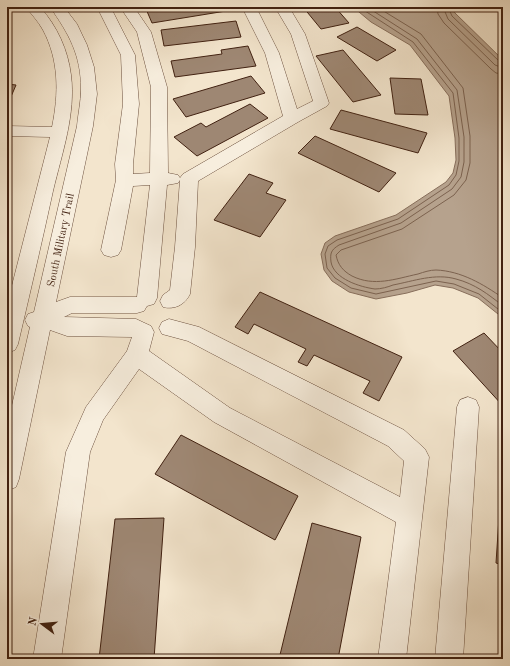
<svg xmlns="http://www.w3.org/2000/svg" width="510" height="666" font-family="'Old Standard TT',serif">
<style>
.water{fill:#b6a28d;stroke:#876e5b}
.lines{fill:none;stroke-linecap:round;stroke-linejoin:round}
.shore{stroke:#7c624f;stroke-width:1}
.building{fill:#9e8773;stroke:#412111}
.minor-casing{stroke:#6e5240;stroke-width:1}
.minor{fill:#f7eede;fill-rule:evenodd}
.labels{text-anchor:middle;stroke-width:4;stroke-linejoin:round;paint-order:stroke}
.street-label{font-size:11px;fill:#412111;stroke:#f7eede}
</style>
<rect width="100%" height="100%" fill="#f3e5cd"/>
<filter id="stains"><feTurbulence type="fractalNoise" baseFrequency=".005" numOctaves="4"/><feColorMatrix values="0 0 0 0 .2 0 0 0 0 .09 0 0 0 0 .02 0 0 0 .5 -.17"/></filter>
<radialGradient id="worn" r=".72"><stop offset=".6" stop-color="#630" stop-opacity="0"/><stop offset="1" stop-color="#630" stop-opacity=".3"/></radialGradient>
<polygon class="water" points="353,7 451,7 455,13 503,60 503,318 478,298 453,288 435,285 407,293 376,299 349,292 332,281 324,270 321,254 325,243 335,236 396,215 446,182 453,173 456,160 455,138 449,96 410,45 371,22"/>
<g class="lines">
<g class="shore">
<polyline points="359,7 413,42 453,93 459,138 459,161 456,175 449,185 398,219 337,240 328,246 325,254 327,268 335,278 351,288 376,294 436,281 454,284 479,294 503,313"/>
<path d="M367 7 417 39 457 90 464 137V162L461 177 452 189 401 223 339 245C331 250 330 253 331 262 334 279 360 287 375 289 381 289 388 287 393 285 414 281 435 273 456 279 475 284 488 294 503 306"/>
<path d="M377 7 421 34 463 88 470 136V163L466 180 454 195 402 229 341 250 336 255C338 265 343 271 352 276 374 287 395 279 418 274 424 272 430 270 436 270 461 271 483 284 503 298"/>
<polyline points="437,7 438,14 444,23 491,69 496,73 503,74"/>
<polyline points="443,7 448,19 495,65 503,68"/>
<polyline points="448,7 452,16 499,61 503,63"/>
</g>
</g>
<g class="building">
<polygon points="158,7 224,7 226,11 152,23 146,9"/>
<polygon points="303,7 335,7 349,23 321,29"/>
<polygon points="236,21 241,37 164,46 161,30"/>
<polygon points="357,27 396,50 377,61 337,37"/>
<polygon points="248,46 256,66 175,77 171,61 222,54 221,50"/>
<polygon points="343,50 381,95 353,102 316,56"/>
<polygon points="251,76 265,93 186,117 173,99"/>
<polygon points="390,78 421,79 428,115 395,114"/>
<polygon points="7,84 16,85 7,106"/>
<polygon points="250,104 268,118 197,156 174,137 201,123 206,127"/>
<polygon points="341,110 427,133 418,153 330,129"/>
<polygon points="315,136 396,173 379,192 298,153"/>
<polygon points="249,174 273,183 266,193 286,200 260,237 214,220"/>
<polygon points="260,292 402,357 379,401 363,393 370,381 314,355 307,366 298,362 306,349 254,324 248,334 235,327"/>
<polygon points="484,333 503,353 503,406 453,351"/>
<polygon points="181,435 298,496 275,540 155,474"/>
<polygon points="503,457 503,565 496,563"/>
<polygon points="164,518 154,659 99,659 115,519"/>
<polygon points="312,523 361,537 338,659 279,659"/>
<polygon points="503,585 503,659 499,659"/>
</g>
<g class="lines">
<g class="minor-casing">
<g id="minor">
<path d="M26 7H40C57 26 68 50 71 75 76 114 62 153 53 191 42 242 30 293 18 344L15 350 7 353V305L50 137 7 136V126L52 127C59 93 59 60 43 30 38 21 32 15 26 7Z"/>
<path d="M50 7H64L77 24 87 45 94 67 97 94 93 126 56 302 70 297H137L150 185 133 186 121 250 118 255 111 257 104 255 101 250 116 180 115 164 123 104 121 55 100 13 95 7 111 8 135 55 139 104 133 164V174L150 173 151 87 137 32 120 7H134L151 32 167 87 168 173 178 175 180 178 183 174 283 116 265 53 242 7H256L279 53 297 109 313 101 291 34 275 7H289L305 34 329 103 327 106 298 122 198 181 195 247 190 294C185 305 174 310 163 307L160 301 163 295 170 290 175 247 180 180 178 183 167 185 157 298 154 304 147 306 144 311 137 313H72L64 317 136 319 151 326 154 332 149 351 230 408 400 497 404 461 388 446 188 341 162 334 159 328 162 322 169 319 199 327 404 430 425 449 429 457 406 659H378L396 522 214 422 139 369 103 420 90 452 61 659H33L66 452 86 407 127 351 132 337 67 336 50 330 19 479 16 487 7 491V427L30 327 28 326 25 320 28 314 34 312 77 126C78 114 81 102 81 89 81 55 69 34 50 7Z"/>
<polygon points="468,397 476,400 479,407 463,659 435,659 457,407 460,400"/>
</g>
</g>
<use href="#minor" class="minor"/>
</g>
<g class="labels">
<g class="street-label">
<text transform="translate(60 240) rotate(-78)" y="4">South Military Trail</text>
</g>
</g>
<rect width="510" height="666" fill="none" stroke="#f3e5cd" stroke-width="24"/>
<rect x="8" y="8" width="494" height="650" fill="none" stroke="#412111" stroke-width="2"/>
<rect x="12" y="12" width="486" height="642" fill="none" stroke="#412111"/>
<g transform="translate(42 624) rotate(286)" stroke="#f7eede" stroke-width="3" paint-order="stroke">
<path d="M0-3L7 15L0 10L-7 15Z" fill="#412111"/>
<text y="-6" font-size="11" font-weight="bold" text-anchor="middle" fill="#412111">N</text>
</g>
<rect width="100%" height="100%" filter="url(#stains)"/>
<rect width="100%" height="100%" fill="url(#worn)"/>
</svg>
